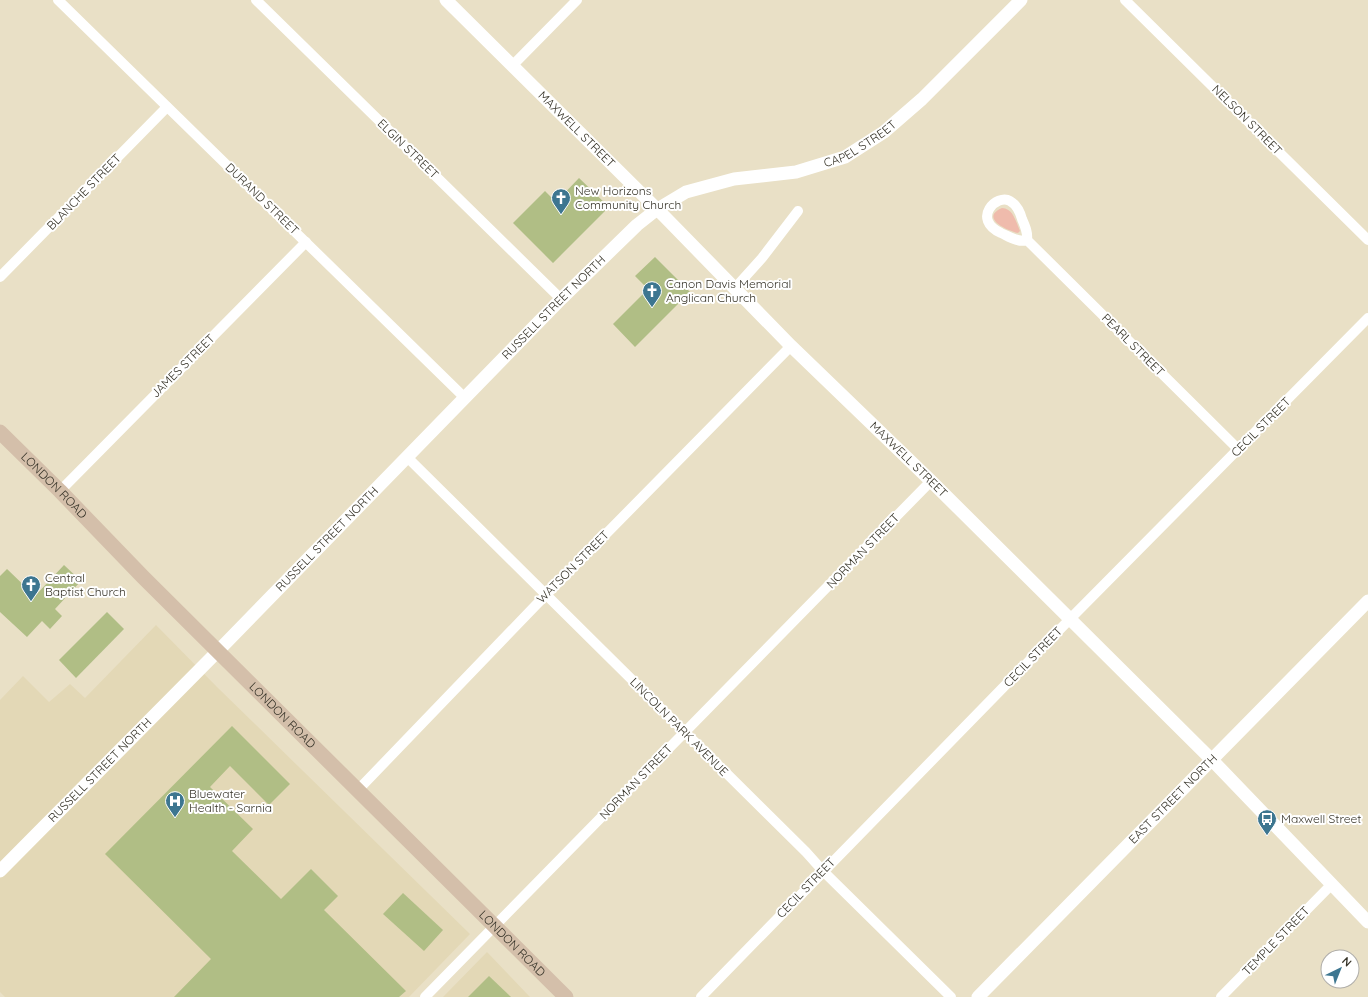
<svg xmlns="http://www.w3.org/2000/svg" width="1368" height="997" font-family="Quicksand,sans-serif">
<style>
.built{fill:#e3d8b6}
.green{fill:#efbbac}
.building{fill:#b0be85}
.lines{fill:none;stroke-linecap:round;stroke-linejoin:round}
.minor{stroke:#fff;stroke-width:10}
.tertiary{stroke:#fff;stroke-width:13}
.secondary{stroke:#d4bfaa;stroke-width:15}
.labels{text-anchor:middle;stroke-width:4;stroke-linejoin:round;paint-order:stroke}
.street-label{font-size:12px;fill:#363328;stroke:#fff}
.poi-label{font-size:12px;fill:#363328;stroke:#fff;text-anchor:start}
</style>
<rect width="100%" height="100%" fill="#e9e0c6"/>
<g class="built">
<polygon points="156,625 217,687 470,934 409,997 5,997 0,992 0,700 23,676 49,702 70,684 85,698"/>
<polygon points="487,952 530,997 443,997"/>
</g>
<path class="green" d="M1002 208C1013 208 1016 222 1020 231L1018 233C1008 231 979 218 1002 208Z"/>
<g class="building">
<polygon points="579,178 609,207 553,263 513,223 545,191 556,202"/>
<polygon points="655,257 690,292 635,347 613,324 648,289 635,276"/>
<polygon points="64,565 81,581 55,609 62,616 50,629 42,621 27,637 0,612 0,576 7,569 35,596"/>
<polygon points="107,612 124,629 76,678 59,660"/>
<polygon points="232,726 290,784 269,805 230,766 210,787 253,829 232,851 281,899 311,869 338,896 324,910 406,991 399,997 174,997 211,959 105,854"/>
<polygon points="403,893 443,930 424,951 383,914"/>
<polygon points="489,976 511,997 468,997"/>
</g>
<g class="lines">
<g class="minor">
<polyline points="58,0 465,398"/>
<polyline points="256,0 561,299"/>
<polyline points="1125,0 1368,240"/>
<polyline points="512,66 577,0"/>
<path d="M1027 240C1018 243 1008 236 1001 233 971 219 997 193 1010 201 1017 205 1020 212 1022 219 1025 226 1028 232 1027 240L1239 450"/>
<polyline points="0,277 167,107"/>
<polyline points="735,288 762,258 798,211"/>
<polyline points="407,457 806,852 823,871 951,997"/>
<polyline points="60,491 306,242"/>
<polyline points="357,791 536,605 791,346"/>
<polyline points="425,997 931,481"/>
<polyline points="701,997 1070,619 1368,318"/>
<polyline points="1221,997 1332,884"/>
</g>
<g class="tertiary">
<path id="s1" d="M446 0 664 216 791 346 931 481 1212 760 1368 922"/>
<path id="s2" d="M0 871 218 651 561 299 637 225 656 210 686 192 734 179 796 172 845 157 884 132 922 99 1021 0"/>
<path id="s3" d="M978 997 1368 601"/>
</g>
<path class="secondary" id="s4" d="M0 432 60 491 143 577 566 997"/>
</g>
<defs>
<g id="church-pin" transform="scale(1)"><path d="M0 17L-7.5 6A9.5 9.5 0 1 1 7.5 6Z" fill="#3d7690" stroke="#fff"/><path d="M-1.2-6h2.4v3.5h3.3v2.4h-3.3V6h-2.4V-.1h-3.3v-2.4h3.3Z" fill="#fff"/></g>
<g id="hospital-pin" transform="scale(1)"><path d="M0 17L-7.5 6A9.5 9.5 0 1 1 7.5 6Z" fill="#3d7690" stroke="#fff"/><path d="M-5-5h3v3.5h4V-5h3V5h-3V1.5h-4V5h-3Z" fill="#fff"/></g>
<g id="bus-pin" transform="scale(1)"><path d="M0 17L-7.5 6A9.5 9.5 0 1 1 7.5 6Z" fill="#3d7690" stroke="#fff"/><path d="M-5-6H5V4H4V6H2V4H-2V6H-4V4H-5ZM-3.5-4V0h7V-4ZM-3.5 1.2v1.5H-2V1.2ZM2 1.2v1.5H3.5V1.2Z" fill="#fff"/></g>
</defs>
<g fill-rule="evenodd">
<use href="#church-pin" x="561" y="198"/>
<use href="#church-pin" x="652" y="291"/>
<use href="#church-pin" x="31" y="585"/>
<use href="#hospital-pin" x="175" y="801"/>
<use href="#bus-pin" x="1267" y="819"/>
</g>
<g class="labels">
<g class="street-label">
<text transform="translate(1247 120) rotate(45)" y="4">NELSON STREET</text>
<text dy="4" stroke="none"><textPath href="#s1" startOffset="184">MAXWELL STREET</textPath></text>
<text dy="4" stroke="none"><textPath href="#s2" startOffset="1149">CAPEL STREET</textPath></text>
<text transform="translate(408 149) rotate(44)" y="4">ELGIN STREET</text>
<text transform="translate(84 192) rotate(-46)" y="4">BLANCHE STREET</text>
<text transform="translate(262 199) rotate(44)" y="4">DURAND STREET</text>
<text dy="4" stroke="none"><textPath href="#s2" startOffset="790">RUSSELL STREET NORTH</textPath></text>
<text transform="translate(1133 345) rotate(45)" y="4">PEARL STREET</text>
<text transform="translate(183 366) rotate(-45)" y="4">JAMES STREET</text>
<text transform="translate(1261 427) rotate(-45)" y="4">CECIL STREET</text>
<text dy="4" stroke="none"><textPath href="#s1" startOffset="652">MAXWELL STREET</textPath></text>
<text dy="4" stroke="none"><textPath href="#s4" startOffset="76">LONDON ROAD</textPath></text>
<text dy="4" stroke="none"><textPath href="#s2" startOffset="466">RUSSELL STREET NORTH</textPath></text>
<text transform="translate(863 551) rotate(-46)" y="4">NORMAN STREET</text>
<text transform="translate(573 567) rotate(-45)" y="4">WATSON STREET</text>
<text transform="translate(1033 657) rotate(-46)" y="4">CECIL STREET</text>
<text dy="4" stroke="none"><textPath href="#s4" startOffset="400">LONDON ROAD</textPath></text>
<text transform="translate(679 727) rotate(45)" y="4">LINCOLN PARK AVENUE</text>
<text dy="4" stroke="none"><textPath href="#s2" startOffset="142">RUSSELL STREET NORTH</textPath></text>
<text transform="translate(636 782) rotate(-46)" y="4">NORMAN STREET</text>
<text dy="4" stroke="none"><textPath href="#s3" startOffset="278">EAST STREET NORTH</textPath></text>
<text transform="translate(806 888) rotate(-46)" y="4">CECIL STREET</text>
<text transform="translate(1276 941) rotate(-46)" y="4">TEMPLE STREET</text>
<text dy="4" stroke="none"><textPath href="#s4" startOffset="724">LONDON ROAD</textPath></text>
</g>
<g class="poi-label">
<text x="575" y="195">New Horizons<tspan x="575" dy="14">Community Church</tspan></text>
<text x="666" y="288">Canon Davis Memorial<tspan x="666" dy="14">Anglican Church</tspan></text>
<text x="45" y="582">Central<tspan x="45" dy="14">Baptist Church</tspan></text>
<text x="189" y="798">Bluewater<tspan x="189" dy="14">Health - Sarnia</tspan></text>
<text x="1281" y="823">Maxwell Street</text>
</g>
</g>
<g transform="translate(1340 969) rotate(43)"><circle r="19" fill="#ffffff" stroke="#afada9"/>
<path d="M0-3L7 15L0 10L-7 15Z" fill="#3d7690"/>
<text y="-6" font-size="11" font-weight="bold" text-anchor="middle" fill="#363328">N</text>
</g>
</svg>
